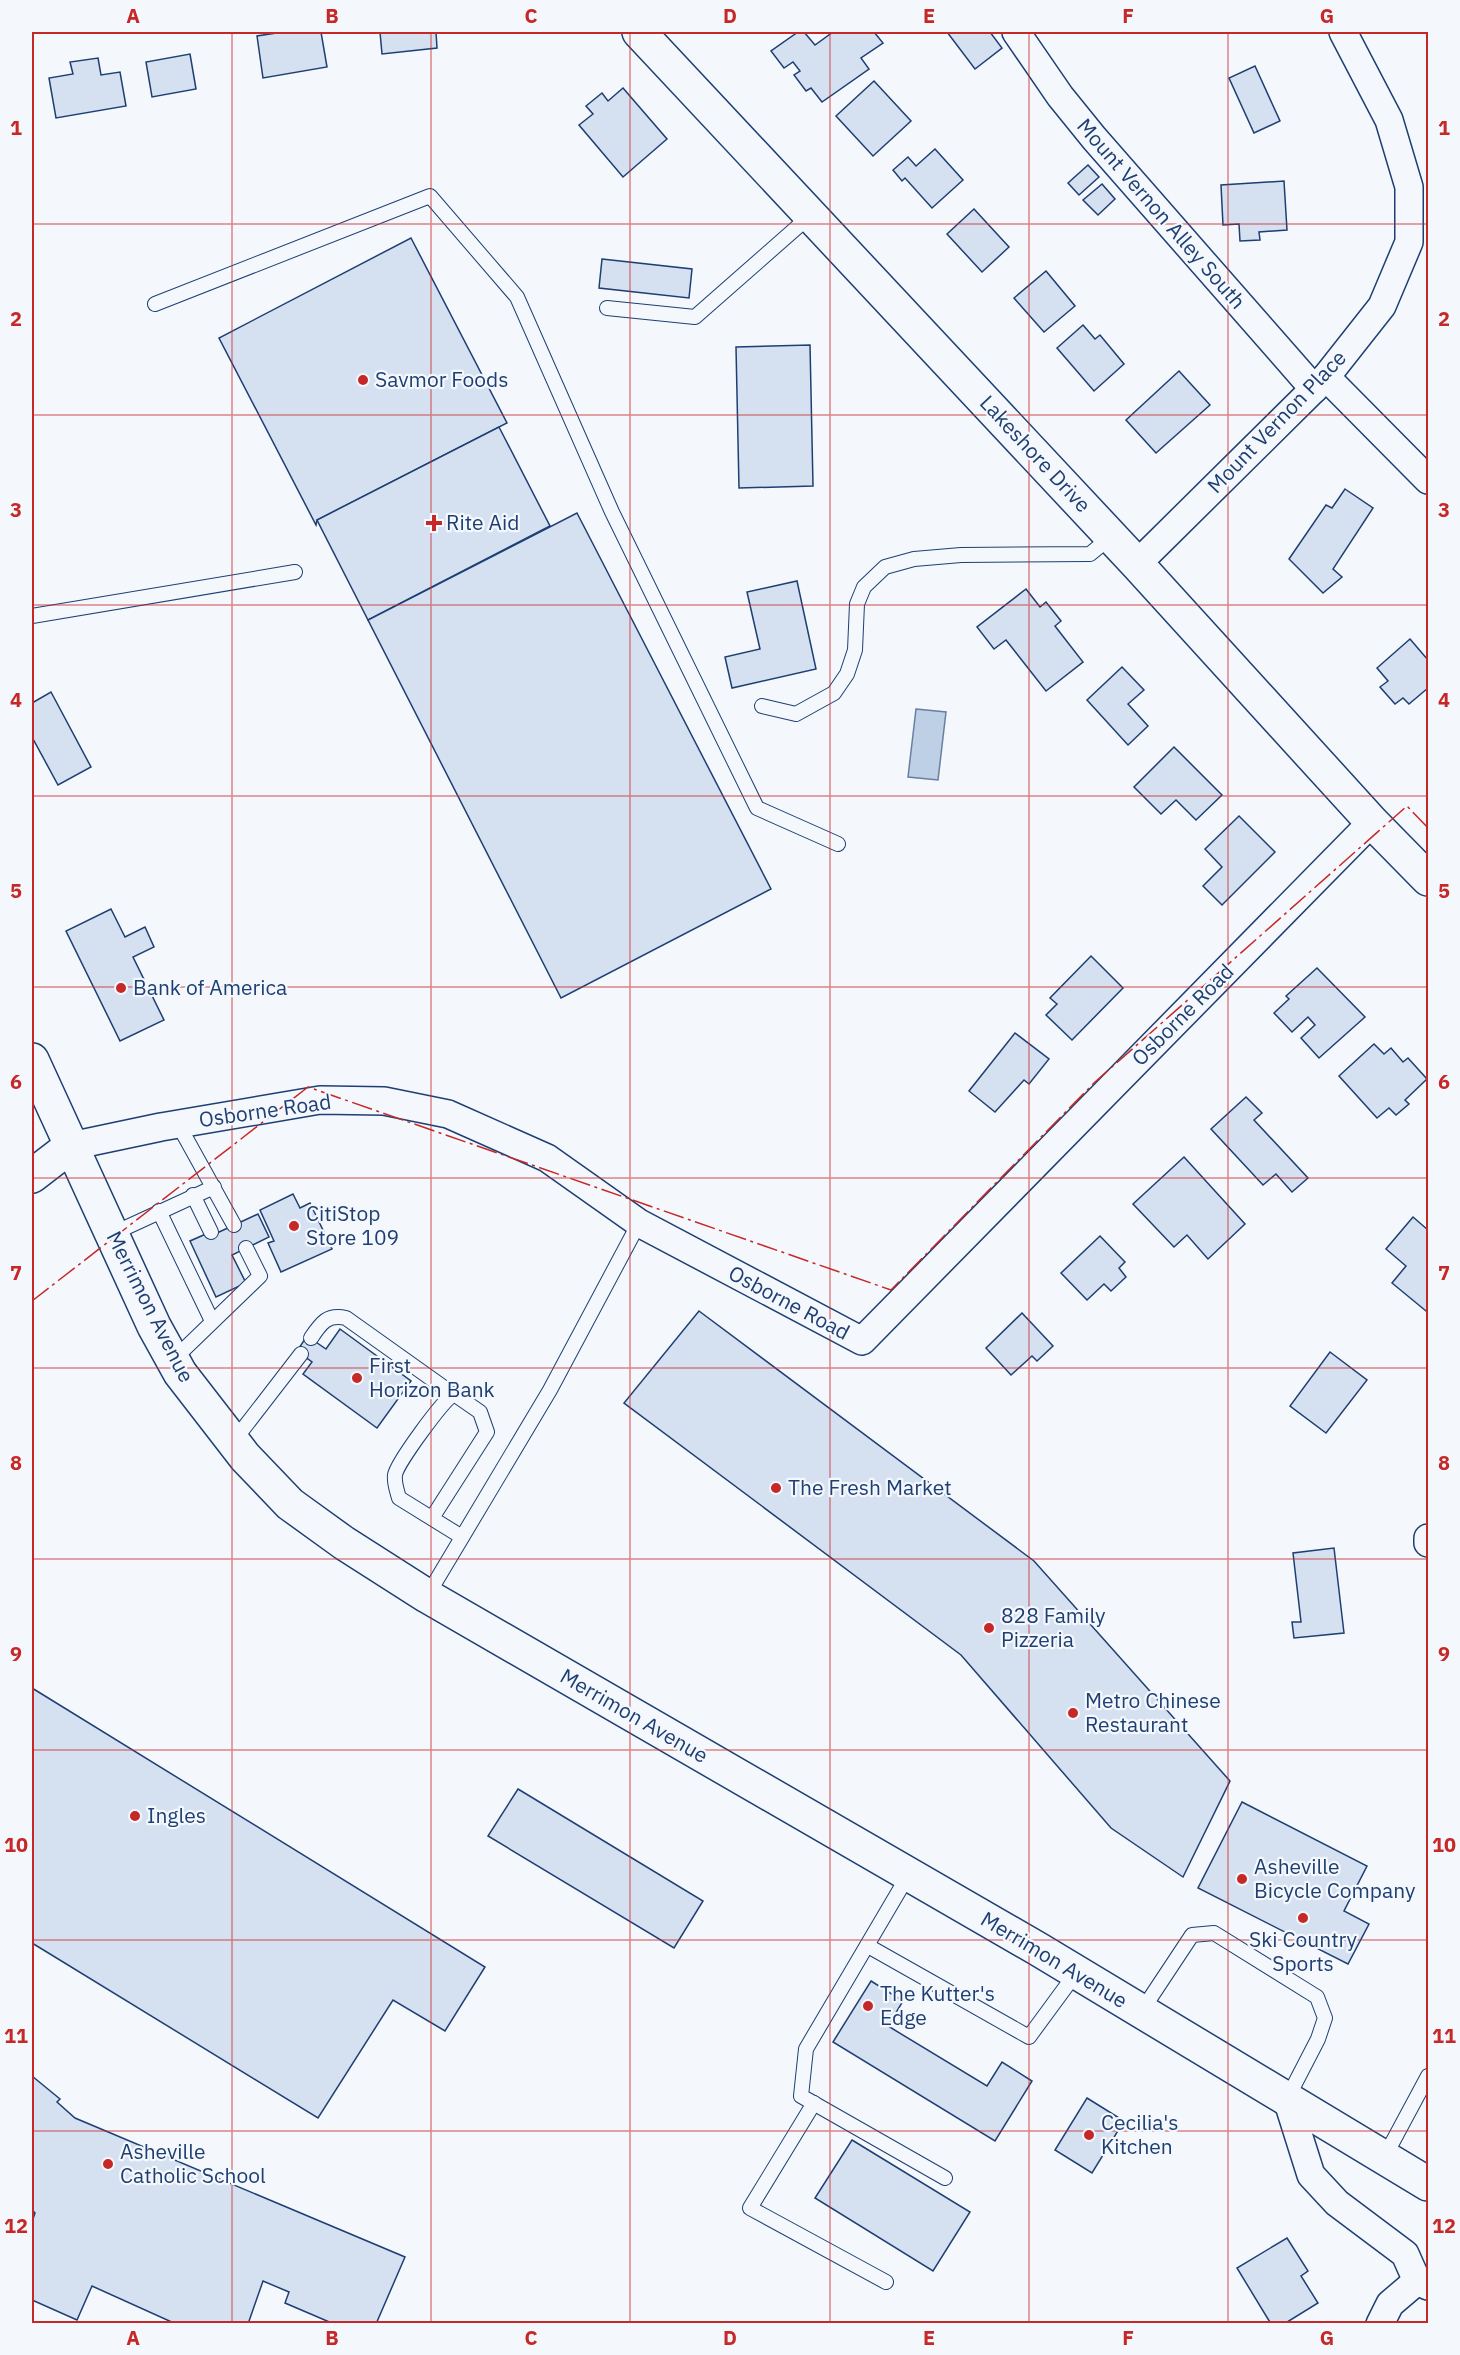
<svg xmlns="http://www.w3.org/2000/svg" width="1460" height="2355" font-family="'IBM Plex Sans',sans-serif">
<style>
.water{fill:#bed0e5;stroke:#687fa3;stroke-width:1.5}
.building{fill:#d5e0f0;stroke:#1d3f73;stroke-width:1.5}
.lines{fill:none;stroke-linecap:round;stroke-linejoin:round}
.service-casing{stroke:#1d3f73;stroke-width:16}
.minor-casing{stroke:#1d3f73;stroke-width:30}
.tertiary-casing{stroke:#1d3f73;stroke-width:36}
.primary-casing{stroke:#1d3f73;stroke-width:36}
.service{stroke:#f4f7fb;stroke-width:14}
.minor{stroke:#f4f7fb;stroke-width:27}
.tertiary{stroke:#f4f7fb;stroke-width:33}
.primary{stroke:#f4f7fb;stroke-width:33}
.power{stroke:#c62828;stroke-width:1.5;stroke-dasharray:21 4.5 3 4.5;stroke-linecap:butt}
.grid{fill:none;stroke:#c62828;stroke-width:1.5;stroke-opacity:0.55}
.poi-dot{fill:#c62828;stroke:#f4f7fb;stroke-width:2}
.labels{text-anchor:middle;stroke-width:4.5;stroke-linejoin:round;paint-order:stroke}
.street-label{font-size:21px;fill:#1d3f73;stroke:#f4f7fb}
.poi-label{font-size:21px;fill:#1d3f73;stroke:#f4f7fb;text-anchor:start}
.neatline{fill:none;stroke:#c62828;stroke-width:2}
.grid-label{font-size:20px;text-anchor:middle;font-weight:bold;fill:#c62828}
</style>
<rect width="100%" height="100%" fill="#f4f7fb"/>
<polygon class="water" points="916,709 946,712 938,780 908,777"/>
<g class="building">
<polygon points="283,32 321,32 327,67 263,78 257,36"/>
<polygon points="380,32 436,32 437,48 382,54"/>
<polygon points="798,32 804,32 815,45 833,32 874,32 883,43 861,58 869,69 822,102 811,88 806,91 794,75 800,71 793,62 784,68 771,51"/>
<polygon points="947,32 990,32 1002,48 975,69"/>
<polygon points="190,54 196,89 152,97 146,62"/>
<polygon points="98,58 101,75 120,72 126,106 56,118 49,78 73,74 70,62"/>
<polygon points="1255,66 1280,121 1254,133 1229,78"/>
<polygon points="874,81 911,121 873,156 836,116"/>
<polygon points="623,88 667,139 623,177 579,125 593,114 586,106 602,93 608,101"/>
<polygon points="935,149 963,180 932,208 905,178 902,181 893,170 908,157 916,166"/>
<polygon points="1088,165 1099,177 1079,195 1068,183"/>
<polygon points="1284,181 1287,230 1259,232 1260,240 1240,241 1239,224 1223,225 1221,185"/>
<polygon points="1102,184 1115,199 1098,215 1083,200"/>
<polygon points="974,209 1009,247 982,272 947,234"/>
<polygon points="411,238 507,423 317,520 316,525 219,338"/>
<polygon points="602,259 692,269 689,298 599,288"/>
<polygon points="1046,271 1075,306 1044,332 1014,298"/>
<polygon points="1083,325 1095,339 1100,335 1124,364 1094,391 1057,348"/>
<polygon points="810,345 813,486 739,488 736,347"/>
<polygon points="1179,371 1210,405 1156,453 1126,420"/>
<polygon points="499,427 550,526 368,620 317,520"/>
<polygon points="1345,489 1373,508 1333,569 1342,577 1323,593 1289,559 1326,505 1332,508"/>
<polygon points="577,513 771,889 561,998 368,620"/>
<polygon points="797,581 816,669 732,688 725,657 760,649 747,592"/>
<polygon points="1026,589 1040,607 1046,602 1061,621 1055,626 1083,662 1046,691 1006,640 994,649 977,627"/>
<polygon points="1410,639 1428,660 1428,688 1409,704 1403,698 1395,704 1380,687 1388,681 1377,668"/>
<polygon points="1122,667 1144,690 1128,704 1148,726 1128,745 1087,700"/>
<polygon points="51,692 91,767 58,785 32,737 32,703"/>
<polygon points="1174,747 1222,795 1196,820 1176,800 1161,814 1134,787"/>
<polygon points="1239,816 1275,852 1222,905 1203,886 1222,867 1205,849"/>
<polygon points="111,909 125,937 145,927 154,947 133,957 164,1020 120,1041 66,931"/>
<polygon points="1091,956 1123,988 1072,1040 1046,1015 1057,1004 1050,998"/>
<polygon points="1317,968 1365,1017 1319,1058 1301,1038 1315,1025 1308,1017 1292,1032 1274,1013 1289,999 1286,996"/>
<polygon points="1015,1033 1049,1059 1029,1084 1024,1080 995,1112 969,1091"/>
<polygon points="1374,1044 1384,1054 1391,1048 1403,1062 1408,1058 1427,1079 1405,1100 1409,1104 1396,1115 1389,1108 1377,1118 1339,1076"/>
<polygon points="1246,1097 1262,1113 1254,1120 1308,1178 1292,1192 1276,1174 1263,1185 1211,1129"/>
<polygon points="1184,1157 1245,1224 1208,1259 1187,1235 1174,1247 1133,1204"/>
<polygon points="293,1194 300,1208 310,1203 332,1249 281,1272 268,1243 274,1241 260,1210"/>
<polygon points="258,1214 269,1237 232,1255 246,1283 216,1297 190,1241 215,1230 217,1233"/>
<polygon points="1413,1217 1428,1230 1428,1308 1426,1311 1392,1283 1406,1266 1386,1249"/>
<polygon points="1100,1236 1125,1262 1119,1268 1126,1277 1111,1291 1104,1284 1087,1300 1061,1273"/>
<polygon points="699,1311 1034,1561 1230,1781 1183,1877 1111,1828 961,1655 624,1403"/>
<polygon points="1022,1313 1053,1346 1037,1361 1032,1356 1011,1375 986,1348"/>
<polygon points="340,1329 411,1381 377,1428 303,1374 312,1362 297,1351 307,1336 326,1349"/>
<polygon points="1330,1352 1367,1380 1326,1433 1290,1406"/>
<polygon points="1334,1548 1344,1633 1294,1638 1292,1622 1301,1622 1293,1553"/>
<polygon points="32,1688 485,1967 445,2031 393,2000 318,2118 32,1943"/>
<polygon points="518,1789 703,1901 674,1948 488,1836"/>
<polygon points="1242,1802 1367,1866 1344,1911 1369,1924 1348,1964 1198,1888"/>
<polygon points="871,1981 903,2001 888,2026 987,2086 1002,2062 1032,2081 995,2141 833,2042"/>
<polygon points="32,2076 60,2099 57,2102 75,2118 405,2257 376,2324 334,2324 285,2303 289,2292 263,2281 248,2324 176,2324 92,2286 77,2320 32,2300 32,2222 35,2213 32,2210"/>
<polygon points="1087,2098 1124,2121 1092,2173 1055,2150"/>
<polygon points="852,2140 970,2212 933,2271 815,2198"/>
<polygon points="1287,2238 1308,2271 1301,2276 1318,2303 1284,2324 1271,2324 1237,2268"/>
</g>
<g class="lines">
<g class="service-casing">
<g id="service">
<polyline points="155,304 430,196 517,297 612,512 757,808 838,844"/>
<polyline points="607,308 695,317 811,215"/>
<polyline points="32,616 295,572"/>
<polyline points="762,706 796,714 834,693 847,674 855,650 857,604 864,587 885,567 914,559 961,555 1090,554 1112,536"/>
<polyline points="178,1124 234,1225"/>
<polyline points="193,1195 211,1232"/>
<polyline points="159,1211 212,1321"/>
<polyline points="112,1234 214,1187"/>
<path d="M311 1338C321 1323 327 1314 346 1318L443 1387 447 1398"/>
<polyline points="173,1360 260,1276 246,1248"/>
<polyline points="233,1442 301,1354"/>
<path d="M432 1518 487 1432 480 1412 454 1394C443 1400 397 1463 395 1475 394 1483 397 1491 399 1498L462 1537"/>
<polyline points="427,1596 550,1390 639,1223"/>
<polyline points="909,1874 806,2049 801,2096 945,2178"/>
<polyline points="868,1946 1029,2037 1076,1973"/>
<polyline points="1141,2012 1192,1935 1214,1933 1317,1997 1325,2018 1318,2039 1287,2099"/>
<polyline points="814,2103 750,2208 886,2282"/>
<polyline points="1384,2158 1428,2076"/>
</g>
</g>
<g class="minor-casing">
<g id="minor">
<polyline points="1016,32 1060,96 1094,138 1314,389"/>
<polyline points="1326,377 1428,480"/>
<polyline points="1137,564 1326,377 1382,306 1409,242 1409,187 1389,120 1343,32"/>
<polyline points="71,1146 161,1127 320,1100 384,1101 448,1114 547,1158 639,1223 862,1341 1372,822"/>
<polyline points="1428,1538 1428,1543"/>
<polyline points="1287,2099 1311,2175 1337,2203 1405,2254 1417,2281"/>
<polyline points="1380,2324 1390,2304 1417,2281 1428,2286"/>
</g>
</g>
<g class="tertiary-casing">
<g id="tertiary">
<polyline points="639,32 1137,564 1372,822 1428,879"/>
<polyline points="32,1176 71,1146"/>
</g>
</g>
<g class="primary-casing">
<polyline id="primary" points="32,1060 154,1326 180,1373 245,1457 290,1504 344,1543 427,1596 1038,1949 1428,2184"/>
</g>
<use href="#service" class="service"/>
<use href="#minor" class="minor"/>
<use href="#tertiary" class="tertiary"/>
<use href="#primary" class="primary"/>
<polyline class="power" points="32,1301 308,1087 891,1290 1095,1082 1407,806 1428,828"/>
</g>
<path class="grid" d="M232 32V2324M431 32V2324M630 32V2324M830 32V2324M1029 32V2324M1228 32V2324M32 224H1428M32 415H1428M32 605H1428M32 796H1428M32 987H1428M32 1178H1428M32 1368H1428M32 1559H1428M32 1750H1428M32 1940H1428M32 2131H1428"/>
<g class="poi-dot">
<circle cx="363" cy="380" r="6"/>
<path d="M431 514h6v6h6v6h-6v6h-6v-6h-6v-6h6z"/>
<circle cx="121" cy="988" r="6"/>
<circle cx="294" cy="1226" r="6"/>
<circle cx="357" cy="1378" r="6"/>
<circle cx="776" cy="1488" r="6"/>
<circle cx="989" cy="1628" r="6"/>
<circle cx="1073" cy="1713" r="6"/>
<circle cx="135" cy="1816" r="6"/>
<circle cx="1242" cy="1879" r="6"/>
<circle cx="1303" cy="1918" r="6"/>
<circle cx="868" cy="2006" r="6"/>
<circle cx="1089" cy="2135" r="6"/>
<circle cx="108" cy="2164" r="6"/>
</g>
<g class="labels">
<g class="street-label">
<text transform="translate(1161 214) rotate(49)" y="7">Mount Vernon Alley South</text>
<text transform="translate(1277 422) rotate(-46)" y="7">Mount Vernon Place</text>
<text transform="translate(1035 454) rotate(47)" y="7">Lakeshore Drive</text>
<text transform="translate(1183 1015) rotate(-45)" y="7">Osborne Road</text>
<text transform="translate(265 1111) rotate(-8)" y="7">Osborne Road</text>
<text transform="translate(789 1303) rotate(28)" y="7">Osborne Road</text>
<text transform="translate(150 1307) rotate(63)" y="7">Merrimon Avenue</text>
<text transform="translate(634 1716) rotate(30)" y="7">Merrimon Avenue</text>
<text transform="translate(1054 1960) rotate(31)" y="7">Merrimon Avenue</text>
</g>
<g class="poi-label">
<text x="375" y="387">Savmor Foods</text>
<text x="446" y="530">Rite Aid</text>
<text x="133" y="995">Bank of America</text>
<text x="306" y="1221">CitiStop<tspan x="306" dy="24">Store 109</tspan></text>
<text x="369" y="1373">First<tspan x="369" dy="24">Horizon Bank</tspan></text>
<text x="788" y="1495">The Fresh Market</text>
<text x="1001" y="1623">828 Family<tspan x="1001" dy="24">Pizzeria</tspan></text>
<text x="1085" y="1708">Metro Chinese<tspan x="1085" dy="24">Restaurant</tspan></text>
<text x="147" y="1823">Ingles</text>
<text x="1254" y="1874">Asheville<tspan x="1254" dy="24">Bicycle Company</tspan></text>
<text x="1303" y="1947" text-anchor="middle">Ski Country<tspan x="1303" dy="24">Sports</tspan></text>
<text x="880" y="2001">The Kutter's<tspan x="880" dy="24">Edge</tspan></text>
<text x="1101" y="2130">Cecilia's<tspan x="1101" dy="24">Kitchen</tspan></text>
<text x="120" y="2159">Asheville<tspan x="120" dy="24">Catholic School</tspan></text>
</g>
</g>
<rect width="1460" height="2355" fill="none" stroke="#f4f7fb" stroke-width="66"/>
<rect x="33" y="33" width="1394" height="2289" class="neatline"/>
<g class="grid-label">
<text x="133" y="23">A</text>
<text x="332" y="23">B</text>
<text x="531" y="23">C</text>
<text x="730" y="23">D</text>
<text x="929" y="23">E</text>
<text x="1128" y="23">F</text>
<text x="1327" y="23">G</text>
<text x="16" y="135">1</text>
<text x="1444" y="135">1</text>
<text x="16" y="326">2</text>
<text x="1444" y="326">2</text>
<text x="16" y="517">3</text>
<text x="1444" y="517">3</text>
<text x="16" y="707">4</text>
<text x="1444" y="707">4</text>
<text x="16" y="898">5</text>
<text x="1444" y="898">5</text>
<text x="16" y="1089">6</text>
<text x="1444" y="1089">6</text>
<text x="16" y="1280">7</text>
<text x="1444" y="1280">7</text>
<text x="16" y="1470">8</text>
<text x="1444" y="1470">8</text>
<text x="16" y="1661">9</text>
<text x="1444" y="1661">9</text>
<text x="16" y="1852">10</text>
<text x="1444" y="1852">10</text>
<text x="16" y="2043">11</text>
<text x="1444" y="2043">11</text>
<text x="16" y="2233">12</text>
<text x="1444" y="2233">12</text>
<text x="133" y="2345">A</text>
<text x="332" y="2345">B</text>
<text x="531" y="2345">C</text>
<text x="730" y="2345">D</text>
<text x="929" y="2345">E</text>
<text x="1128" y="2345">F</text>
<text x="1327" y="2345">G</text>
</g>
</svg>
